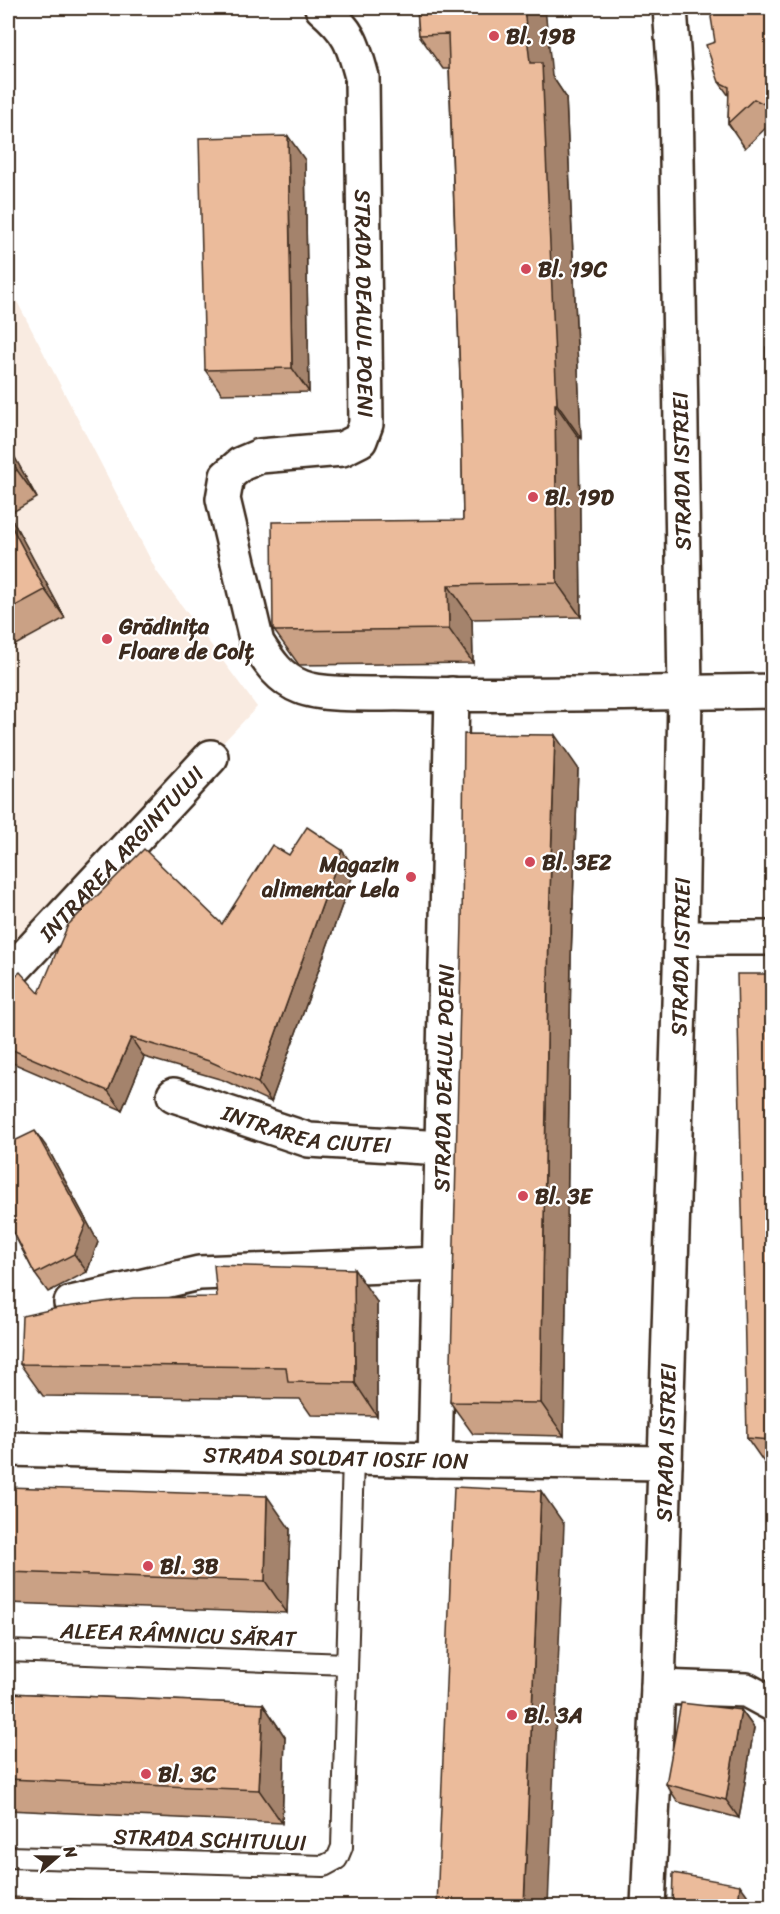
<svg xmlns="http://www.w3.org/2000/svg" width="780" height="1914" font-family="Sriracha,sans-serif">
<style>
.built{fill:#f9ebe1}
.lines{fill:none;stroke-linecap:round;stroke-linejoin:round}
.service-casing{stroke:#3b2a1e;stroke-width:24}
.minor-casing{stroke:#3b2a1e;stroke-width:38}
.service{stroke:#fff;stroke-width:20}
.minor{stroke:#fff;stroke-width:33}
.wall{fill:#caa185;stroke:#3b2a1e;stroke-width:1.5}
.shaded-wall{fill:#a4836c;stroke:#3b2a1e;stroke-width:1.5}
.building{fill:#ebbb9b;stroke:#3b2a1e;stroke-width:1.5}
.poi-dot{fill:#d1495b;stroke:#fff;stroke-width:2}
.labels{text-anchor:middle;stroke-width:4.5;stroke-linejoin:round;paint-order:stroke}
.poi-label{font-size:22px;font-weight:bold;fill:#3b2a1e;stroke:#fff;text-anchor:start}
.street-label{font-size:22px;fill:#3b2a1e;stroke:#fff}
</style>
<rect width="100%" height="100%" fill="#fff"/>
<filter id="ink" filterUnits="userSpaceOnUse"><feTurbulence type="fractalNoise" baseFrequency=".0167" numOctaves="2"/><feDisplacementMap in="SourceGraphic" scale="12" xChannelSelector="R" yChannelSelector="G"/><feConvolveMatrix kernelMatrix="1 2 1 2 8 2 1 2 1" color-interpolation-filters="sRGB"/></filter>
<g filter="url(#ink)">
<polygon class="built" points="8,284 157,572 257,707 8,968"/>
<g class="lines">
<g class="service-casing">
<g id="service">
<polyline points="8,1651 347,1664"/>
<polyline points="8,1857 324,1866 337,1859 342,1847 353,1458"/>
</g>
</g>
<g class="minor-casing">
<g id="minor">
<path id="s1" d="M322 8C349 31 353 43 362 77L366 424 360 440 342 449 260 456 241 464 227 476 223 499 257 643C269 662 280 679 301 687 325 697 382 693 409 694 530 696 651 693 772 691"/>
<polyline points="681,938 772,938"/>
<path id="s2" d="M8 975 211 757"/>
<path id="s3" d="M174 1095 309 1140 442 1148"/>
<polyline points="71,1303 199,1273 439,1264"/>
<path id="s4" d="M8 1449 435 1460 665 1463"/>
<path id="s5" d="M435 1460 452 694"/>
<polyline points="658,1687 746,1690 772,1704"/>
<path id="s6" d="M648 1906 658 1687 665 1463 681 938 685 692 676 91 670 8"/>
</g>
</g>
<use href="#service" class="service"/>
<use href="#minor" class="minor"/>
</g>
<g class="wall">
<polygon points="417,8 552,76 566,97 581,438 579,438 581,617 472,619 473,663 299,665 273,629 463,520 461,406 449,69 443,69 419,35"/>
<polygon points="772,8 772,124 771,123 745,148 728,123 729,96 719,82 715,42"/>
<polygon points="305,160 309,392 222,394 205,370"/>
<polygon points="772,347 772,492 768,486"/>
<polygon points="8,445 37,498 9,514 65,618 8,649"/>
<polygon points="578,768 571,957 564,1436 473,1434 450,1402"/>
<polygon points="289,855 355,869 271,1102 223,1080 144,1057 122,1110 8,1061 8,983 39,993 222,924"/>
<polygon points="772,974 772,1471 770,1471 747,1438"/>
<polygon points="8,1144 48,1149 98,1242 87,1272 48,1292 35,1274 9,1225 8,1225"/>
<polygon points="377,1302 377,1416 311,1415 300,1399 43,1396 20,1364"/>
<polygon points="8,1487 290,1529 287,1613 8,1603"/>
<polygon points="8,1693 263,1704 285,1737 282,1823 8,1810"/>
<polygon points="741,1710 754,1728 739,1818 678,1802 666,1784"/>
</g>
<g class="shaded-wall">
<polygon points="524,8 545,8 552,76 566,97 581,438 557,404"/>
<polygon points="288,136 305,160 309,392 292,368"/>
<polygon points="555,404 579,438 581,617 557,583"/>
<polygon points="8,445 37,498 17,470 8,453"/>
<polygon points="8,512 65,618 45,590 8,520"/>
<polygon points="448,585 472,619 473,663 449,629"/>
<polygon points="555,735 578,768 571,957 564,1436 541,1403 549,925"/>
<polygon points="342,850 355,869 271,1102 258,1083"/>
<polygon points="131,1038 144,1057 122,1110 108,1091"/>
<polygon points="35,1131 48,1149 98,1242 87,1272 74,1254"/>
<polygon points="354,1269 377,1302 377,1416 355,1383"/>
<polygon points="541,1491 564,1524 548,1906 524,1906"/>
<polygon points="267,1496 290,1529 287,1613 265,1581"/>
<polygon points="263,1704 285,1737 282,1823 259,1790"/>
<polygon points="741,1710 754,1728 739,1818 726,1800"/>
<polygon points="740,1885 753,1903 752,1906 738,1906"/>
</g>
<g class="building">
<polygon points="417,8 524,8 530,63 542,63 557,404 555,404 557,583 448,585 449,629 275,631 273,629 272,522 463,520 461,406 448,34 419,35"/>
<polygon points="715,8 772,8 772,108 754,99 728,123 729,87 719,82 706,45 715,42 711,17"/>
<polygon points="288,136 292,368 205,370 199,138"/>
<polygon points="766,347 772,347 772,486 768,486"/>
<polygon points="8,453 17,470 8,475"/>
<polygon points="8,520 45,590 8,610"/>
<polygon points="464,734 555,735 549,925 541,1403 450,1402 462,923"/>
<polygon points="307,827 342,850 258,1083 209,1061 131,1038 108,1091 8,1048 8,983 20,972 39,993 68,925 144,849 222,924 272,845 289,855"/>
<polygon points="737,974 772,974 772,1440 747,1438"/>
<polygon points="35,1131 86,1224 74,1254 35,1274 8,1221 8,1144"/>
<polygon points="214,1265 354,1269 355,1383 288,1382 286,1367 20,1364 22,1316 58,1308 133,1298 217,1297"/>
<polygon points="8,1487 267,1496 265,1581 8,1572"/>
<polygon points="454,1487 541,1491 524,1906 437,1906"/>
<polygon points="8,1693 263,1704 259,1790 8,1779"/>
<polygon points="681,1703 741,1710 726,1800 666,1784"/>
<polygon points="673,1873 740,1885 738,1906 672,1906"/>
<polygon points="8,1897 255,1906 8,1906"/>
</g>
</g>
<g class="poi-dot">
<circle cx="494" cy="36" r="6"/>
<circle cx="526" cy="269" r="6"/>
<circle cx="533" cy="497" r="6"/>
<circle cx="107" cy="639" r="6"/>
<circle cx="530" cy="862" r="6"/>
<circle cx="411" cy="877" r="6"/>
<circle cx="523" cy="1196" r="6"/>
<circle cx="148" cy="1566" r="6"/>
<circle cx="512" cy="1715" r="6"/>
<circle cx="146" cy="1774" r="6"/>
</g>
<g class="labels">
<g class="poi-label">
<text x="506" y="44">Bl. 19B</text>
<text x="538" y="277">Bl. 19C</text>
<text x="545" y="505">Bl. 19D</text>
<text x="119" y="634">Grădinița<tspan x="119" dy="25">Floare de Colț</tspan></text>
<text x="542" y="870">Bl. 3E2</text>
<text x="399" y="872" text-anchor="end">Magazin<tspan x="399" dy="25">alimentar Lela</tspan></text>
<text x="535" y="1204">Bl. 3E</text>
<text x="160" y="1574">Bl. 3B</text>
<text x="524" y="1723">Bl. 3A</text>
<text x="158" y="1782">Bl. 3C</text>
</g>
<g class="street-label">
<text dy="8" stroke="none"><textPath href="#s1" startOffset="308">STRADA DEALUL POENI</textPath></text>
<text transform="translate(681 471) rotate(-91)" y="8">STRADA ISTRIEI</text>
<text dy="8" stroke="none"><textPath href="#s2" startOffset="166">INTRAREA ARGINTULUI</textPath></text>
<text dy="8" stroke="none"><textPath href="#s6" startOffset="950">STRADA ISTRIEI</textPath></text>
<text dy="8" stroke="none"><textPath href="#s5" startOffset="382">STRADA DEALUL POENI</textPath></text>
<text dy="8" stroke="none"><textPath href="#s3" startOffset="138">INTRAREA CIUTEI</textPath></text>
<text dy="8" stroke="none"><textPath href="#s6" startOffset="464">STRADA ISTRIEI</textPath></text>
<text dy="8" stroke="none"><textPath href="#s4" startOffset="328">STRADA SOLDAT IOSIF ION</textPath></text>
<text transform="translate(178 1634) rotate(2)" y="8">ALEEA RÂMNICU SĂRAT</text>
<text transform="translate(210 1839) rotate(2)" y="8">STRADA SCHITULUI</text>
</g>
</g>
<rect width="780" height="1914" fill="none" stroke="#fff" stroke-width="30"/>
<rect x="15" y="15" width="750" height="1884" fill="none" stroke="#3b2a1e" stroke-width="2" filter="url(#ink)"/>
<g transform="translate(57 1857) rotate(70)" stroke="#ffffff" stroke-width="4.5" paint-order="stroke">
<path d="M0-4.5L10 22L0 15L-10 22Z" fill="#3b2a1e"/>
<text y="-9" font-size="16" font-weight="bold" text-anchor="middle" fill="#3b2a1e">N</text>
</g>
</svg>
